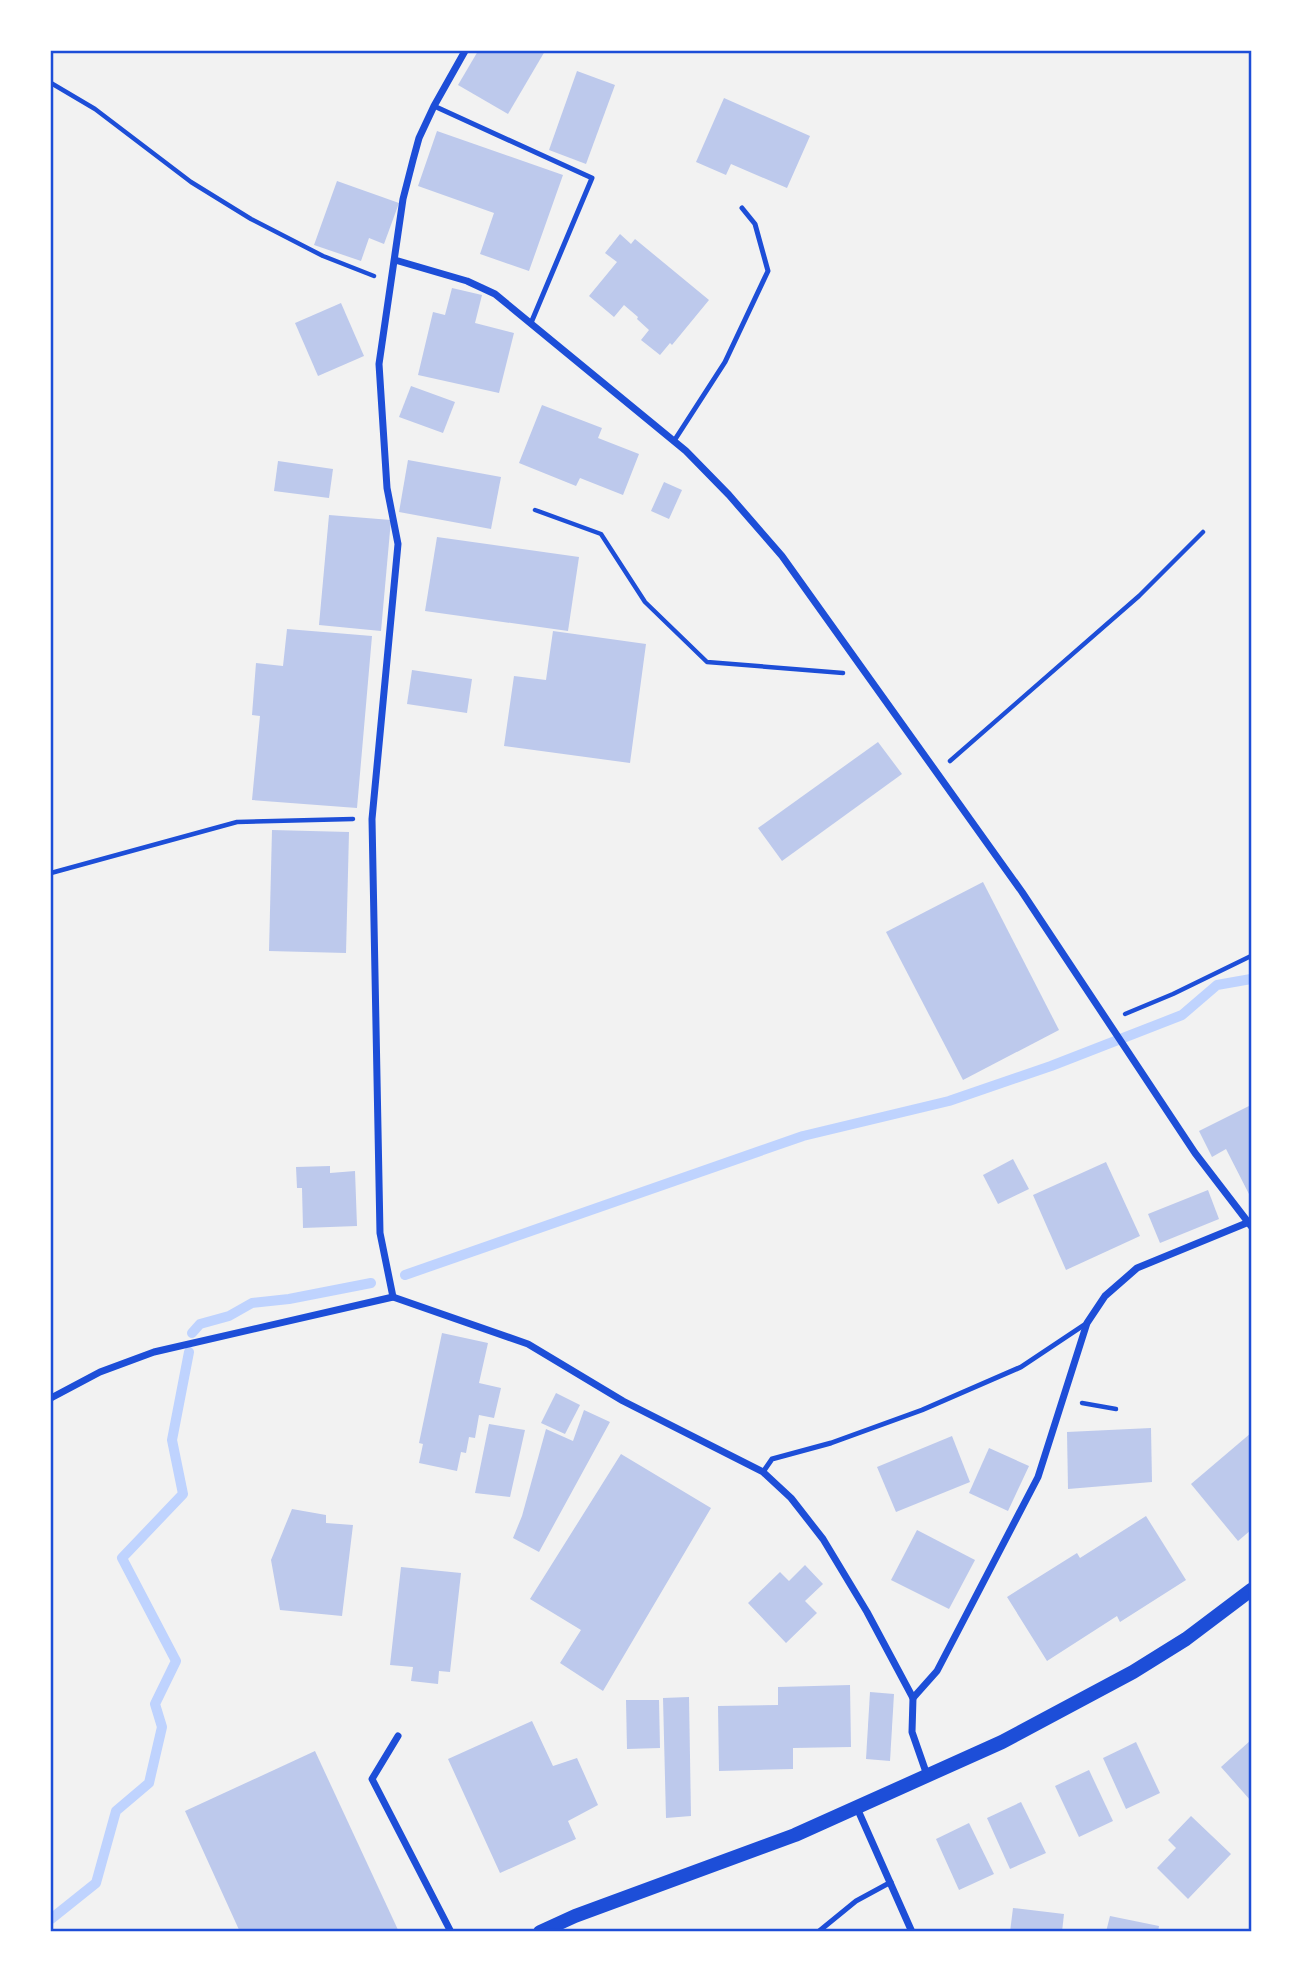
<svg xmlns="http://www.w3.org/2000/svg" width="1302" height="1983" font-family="Ubuntu,sans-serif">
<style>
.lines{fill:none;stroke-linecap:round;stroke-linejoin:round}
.stream{stroke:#bfd3fe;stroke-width:10}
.building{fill:#bdc9ec}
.path{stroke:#1d4ed8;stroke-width:4.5}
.service{stroke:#1d4ed8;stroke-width:5}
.minor{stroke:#1d4ed8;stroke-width:7}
.secondary{stroke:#1d4ed8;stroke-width:14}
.neatline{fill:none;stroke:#1d4ed8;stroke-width:2.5}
</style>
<rect width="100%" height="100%" fill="#f2f2f2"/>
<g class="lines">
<g class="stream">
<polyline points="405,1275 803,1136 949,1101 1051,1066 1182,1015 1217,985 1251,979"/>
<polyline points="192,1333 200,1324 229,1316 252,1303 289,1299 371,1283"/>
<polyline points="51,1919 96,1883 116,1811 149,1783 162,1727 155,1704 176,1661 122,1558 183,1494 172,1440 189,1352"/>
</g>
</g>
<g class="building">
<polygon points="478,51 545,51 508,114 458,85"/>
<polygon points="577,71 615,85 586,164 549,150"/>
<polygon points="724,98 810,136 787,188 731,164 726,175 696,162"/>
<polygon points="437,131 563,175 529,271 480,254 494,213 418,186"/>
<polygon points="337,181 399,203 384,244 369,238 361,261 314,245"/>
<polygon points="620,234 631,244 635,239 709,300 672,345 670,343 660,355 641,340 649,330 637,319 638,317 624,305 614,317 589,296 617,262 605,253"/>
<polygon points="452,288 482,295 475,323 514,333 499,393 418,375 433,312 445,315"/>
<polygon points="341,303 364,356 318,376 295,323"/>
<polygon points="411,386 455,402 443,433 399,417"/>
<polygon points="542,405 602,428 598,438 639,454 623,495 580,478 576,486 519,463"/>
<polygon points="408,460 501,477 491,529 399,512"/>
<polygon points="278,461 333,469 329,498 274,491"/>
<polygon points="664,482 682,490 669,519 651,511"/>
<polygon points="329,515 391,520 381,631 319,625"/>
<polygon points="437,537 579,557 568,631 425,611"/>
<polygon points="287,629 372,636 357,808 252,800 260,716 252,715 256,663 283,666"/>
<polygon points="553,631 646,644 630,763 504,746 514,676 546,680"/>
<polygon points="412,670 472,679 467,713 407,704"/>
<polygon points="878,742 902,774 782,861 758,828"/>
<polygon points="272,830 349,832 346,953 269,951"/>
<polygon points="983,882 1059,1030 963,1080 886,932"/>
<polygon points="1251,1105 1251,1198 1226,1149 1212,1157 1199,1131"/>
<polygon points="1013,1159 1029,1189 998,1204 983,1175"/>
<polygon points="1106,1162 1140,1236 1066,1270 1033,1195"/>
<polygon points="330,1166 330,1173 355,1171 357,1226 303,1228 302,1188 297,1188 296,1167"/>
<polygon points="1208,1190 1219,1219 1160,1243 1148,1214"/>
<polygon points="442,1333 488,1343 479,1383 501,1388 494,1418 479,1415 475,1438 469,1437 466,1453 461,1452 457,1471 419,1463 423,1444 419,1443"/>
<polygon points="556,1393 580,1405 565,1434 541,1423"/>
<polygon points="584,1410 610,1422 539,1552 513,1538 522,1516 546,1429 573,1441"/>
<polygon points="489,1424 525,1430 510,1497 475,1493"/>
<polygon points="1151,1428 1152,1482 1068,1489 1067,1432"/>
<polygon points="1251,1433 1251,1530 1238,1541 1191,1484"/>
<polygon points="952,1436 970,1482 896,1512 877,1467"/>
<polygon points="989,1448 1029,1466 1008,1511 969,1493"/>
<polygon points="621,1454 711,1508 603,1691 560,1663 581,1630 530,1599"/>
<polygon points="292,1509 326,1515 326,1523 353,1525 342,1616 280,1610 271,1560"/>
<polygon points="1146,1516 1186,1580 1120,1622 1117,1616 1047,1661 1007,1597 1077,1553 1080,1558"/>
<polygon points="917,1530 975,1560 949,1609 891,1580"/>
<polygon points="805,1565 823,1584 805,1601 817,1613 786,1643 748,1603 780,1572 789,1581"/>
<polygon points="401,1567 461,1573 450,1672 439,1671 438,1684 411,1681 413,1667 390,1665"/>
<polygon points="850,1685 851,1747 793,1748 793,1769 719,1771 718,1706 778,1705 778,1687"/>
<polygon points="870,1692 894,1694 890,1761 866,1759"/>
<polygon points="689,1697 691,1816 666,1818 663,1698"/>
<polygon points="626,1700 659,1700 660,1748 627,1749"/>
<polygon points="532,1721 553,1766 577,1758 598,1805 568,1821 576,1839 500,1873 448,1759"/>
<polygon points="1251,1740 1251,1801 1221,1767"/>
<polygon points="1136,1742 1160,1793 1126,1809 1103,1758"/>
<polygon points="315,1751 399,1932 240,1932 185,1811"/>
<polygon points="1089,1770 1113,1821 1079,1837 1055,1786"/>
<polygon points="1021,1802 1046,1853 1010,1869 987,1818"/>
<polygon points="1191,1816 1231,1854 1188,1899 1157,1868 1176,1848 1168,1840"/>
<polygon points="969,1823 994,1874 959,1890 936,1839"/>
<polygon points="1013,1908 1064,1914 1062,1932 1010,1932"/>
<polygon points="1110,1916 1159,1926 1158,1932 1106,1932"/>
</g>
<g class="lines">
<g class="path">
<polyline points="51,83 95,109 191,182 251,219 323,256 374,276"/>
<polyline points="535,510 601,534 645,602 707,662 843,673"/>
<polyline points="950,761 1139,596 1203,532"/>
<polyline points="51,873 237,822 353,819"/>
<polyline points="1125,1014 1173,994 1251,956"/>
<polyline points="1082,1403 1116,1409"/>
</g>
<g class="service">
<polyline points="434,106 592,178 531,323"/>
<polyline points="674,441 725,362 768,271 755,224 742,208"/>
<polyline points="763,1472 772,1459 831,1443 922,1410 1021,1367 1087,1323"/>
<polyline points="818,1932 856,1901 891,1882"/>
</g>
<g class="minor">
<polyline points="395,260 467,281 495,294 686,451 729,495 782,556 1022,892 1195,1153 1251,1226"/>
<polyline points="393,1297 380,1233 372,819 398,544 387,488 379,364 403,199 413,160 419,138 434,106 465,51"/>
<polyline points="51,1398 100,1372 154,1352 393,1297 528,1344 623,1401 763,1472 791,1498 823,1539 867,1612 913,1698 912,1732 927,1775"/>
<polyline points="913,1698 937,1671 1038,1477 1087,1323 1105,1296 1137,1268 1249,1222"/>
<polyline points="398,1736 372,1779 451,1932"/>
<polyline points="857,1808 912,1932"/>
</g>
<polyline class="secondary" points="540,1932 575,1916 795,1835 1002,1742 1133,1672 1186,1639 1251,1590"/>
</g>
<rect width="1302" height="1983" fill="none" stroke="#ffffff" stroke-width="105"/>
<rect x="52" y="52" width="1198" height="1878" class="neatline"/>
</svg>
